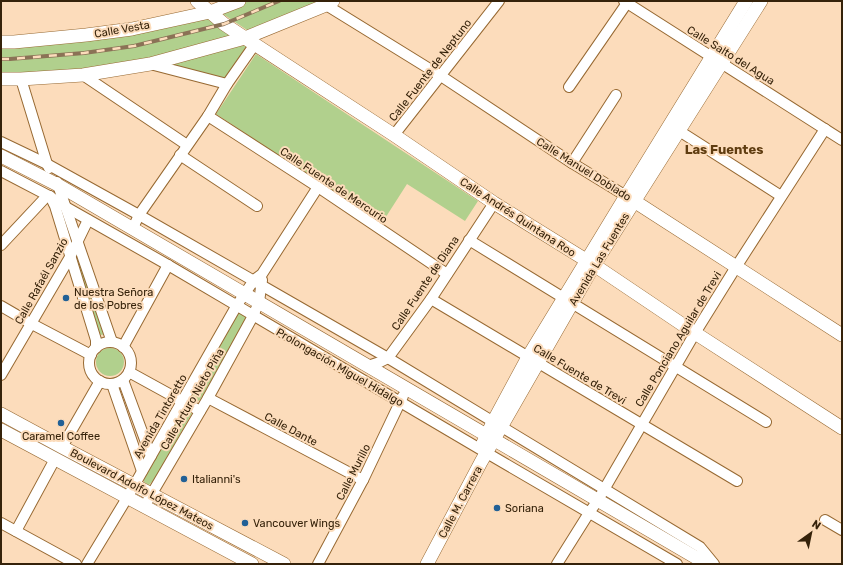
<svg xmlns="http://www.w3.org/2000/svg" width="843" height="565" font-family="Rubik,sans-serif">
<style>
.green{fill:#b1d08d}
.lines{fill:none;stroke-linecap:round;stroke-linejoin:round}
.minor-casing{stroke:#976932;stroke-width:12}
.major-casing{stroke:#976932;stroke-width:14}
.minor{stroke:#fff;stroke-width:10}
.major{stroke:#fff;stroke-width:13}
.rail-casing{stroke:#8b7256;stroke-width:4}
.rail{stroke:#fcdcbb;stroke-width:2.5;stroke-dasharray:8;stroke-linecap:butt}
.poi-dot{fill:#216096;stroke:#fcdcbb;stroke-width:1.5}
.labels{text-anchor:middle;stroke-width:4;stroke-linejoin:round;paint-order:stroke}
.street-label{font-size:11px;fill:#35220a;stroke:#fcdcbb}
.poi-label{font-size:11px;fill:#35220a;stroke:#fcdcbb;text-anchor:start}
.quarter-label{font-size:13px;font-weight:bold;fill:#5f3d11;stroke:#fcdcbb}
</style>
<rect width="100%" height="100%" fill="#fcdcbb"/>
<g class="green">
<polygon points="249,1 324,1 250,32 220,12"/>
<polygon points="205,15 233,36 138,64 1,78 1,47"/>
<polygon points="249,44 225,79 164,65"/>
<polygon points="256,54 478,201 465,221 407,184 382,223 216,114"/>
<polygon points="78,251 106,333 102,335 99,334 74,256"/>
<polygon points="240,311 246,316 246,320 200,400 196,402 192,400 192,395 236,313"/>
<circle cx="110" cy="362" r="14"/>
<polygon points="186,405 191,408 192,413 154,480 149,485 144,482 144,477 182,410"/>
</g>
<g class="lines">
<g class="minor-casing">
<g id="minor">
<polyline points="624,1 842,140"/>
<polyline points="326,5 441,76 572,163 631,199"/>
<polyline points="150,64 227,84"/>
<polyline points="83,75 187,145"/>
<polyline points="21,79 47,164 49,168"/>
<polyline points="569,87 627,3"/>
<polyline points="208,116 318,187 447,274"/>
<polyline points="673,127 781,196"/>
<polyline points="394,135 499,1"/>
<polyline points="1,142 47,164 139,215 261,285 388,358 700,547 714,564"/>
<polyline points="180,155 257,206"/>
<polyline points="572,163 616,95"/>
<polyline points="1,171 49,196 64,206 168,265 480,449 677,564"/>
<polyline points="57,182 112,342"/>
<polyline points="50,196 55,206 96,340 96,348"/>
<polyline points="133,228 139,215 208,116 227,84 255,44"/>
<polyline points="469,240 766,422"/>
<polyline points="1,245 45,198 49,196"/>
<polyline points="431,299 737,481"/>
<polyline points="1,306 32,324 91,355"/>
<circle cx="110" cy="363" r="21"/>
<polyline points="123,347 168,265"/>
<polyline points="368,366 380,362 388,358 431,299 494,203"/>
<polyline points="129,372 200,411"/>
<polyline points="1,375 70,257 88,220"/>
<polyline points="123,380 151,456"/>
<polyline points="112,384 142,471"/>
<polyline points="208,398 363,480"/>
<polyline points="62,447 100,381"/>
<polyline points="144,507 208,398 253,316 259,302 262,280"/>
<polyline points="825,520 842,530"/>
<polyline points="1,523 76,564"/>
<polyline points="16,531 55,459"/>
<polyline points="87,564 127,498 237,305 254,280 262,274 318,187"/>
<polyline points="318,564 363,480 403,396"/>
<polyline points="557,564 589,513 598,500 695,333 736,267 825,129"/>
</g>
</g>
<g class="major-casing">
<g id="major">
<polyline points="197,1 224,24 245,38 394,135 494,203 594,265 695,333 842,428"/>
<polyline points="1,42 14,42 86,35 132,29 210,12 239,1"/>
<polyline points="1,79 21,79 83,75 150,64 245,38 326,5 333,1"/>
<polyline points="1,156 58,185 707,564"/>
<polyline points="634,201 842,335"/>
<polyline points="1,414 62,447 284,564"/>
<polyline points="1,430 252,564"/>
<polyline points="483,443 493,422 528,357 626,196 746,1"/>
<polyline points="427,564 481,462 594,265 761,1"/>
</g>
</g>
<use href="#minor" class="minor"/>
<use href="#major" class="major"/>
<g class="rail-casing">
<polyline id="rail" points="1,59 10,59 84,53 134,46 224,24 279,1"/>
</g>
<use href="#rail" class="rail"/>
</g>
<g class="poi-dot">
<circle cx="66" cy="298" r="4"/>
<circle cx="61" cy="423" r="4"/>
<circle cx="184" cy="479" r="4"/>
<circle cx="497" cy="508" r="4"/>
<circle cx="245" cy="523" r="4"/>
</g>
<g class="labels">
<g class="street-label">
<text transform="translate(122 29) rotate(-10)" y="4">Calle Vesta</text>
<text transform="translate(731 55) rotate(32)" y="4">Calle Salto del Agua</text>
<text transform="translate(430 70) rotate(-52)" y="4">Calle Fuente de Neptuno</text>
<text transform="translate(584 169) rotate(32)" y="4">Calle Manuel Doblado</text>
<text transform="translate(334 185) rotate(34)" y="4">Calle Fuente de Mercurio</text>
<text transform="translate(518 217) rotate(33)" y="4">Calle Andrés Quintana Roo</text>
<text transform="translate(599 259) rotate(-59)" y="4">Avenida Las Fuentes</text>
<text transform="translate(41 281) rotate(-61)" y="4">Calle Rafaél Sanzio</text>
<text transform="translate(425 283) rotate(-56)" y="4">Calle Fuente de Diana</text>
<text transform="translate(678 339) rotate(-59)" y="4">Calle Ponciano Aguilar de Trevi</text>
<text transform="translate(340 367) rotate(30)" y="4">Prolongación Miguel Hidalgo</text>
<text transform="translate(580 374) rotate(31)" y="4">Calle Fuente de Trevi</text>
<text transform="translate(192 399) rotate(-60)" y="4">Calle Arturo Nieto Piña</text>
<text transform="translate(160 416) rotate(-60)" y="4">Avenida Tintoretto</text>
<text transform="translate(291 429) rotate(28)" y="4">Calle Dante</text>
<text transform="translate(353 472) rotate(-63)" y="4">Calle Murillo</text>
<text transform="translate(142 489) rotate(28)" y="4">Boulevard Adolfo López Mateos</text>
<text transform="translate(460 502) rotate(-62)" y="4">Calle M. Carrera</text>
</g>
<g class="poi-label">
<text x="74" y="296">Nuestra Señora<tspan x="74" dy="13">de los Pobres</tspan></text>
<text x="61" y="440" text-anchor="middle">Caramel Coffee</text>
<text x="192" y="483">Italianni's</text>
<text x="505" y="512">Soriana</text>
<text x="253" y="527">Vancouver Wings</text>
</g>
<g class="quarter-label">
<text x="724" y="154">Las Fuentes</text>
</g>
</g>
<rect width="843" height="565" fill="none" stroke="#35220a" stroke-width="4"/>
<g transform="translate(811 533) rotate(33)" stroke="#fcdcbb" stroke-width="3" paint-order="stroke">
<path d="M0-3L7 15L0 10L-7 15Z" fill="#35220a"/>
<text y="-6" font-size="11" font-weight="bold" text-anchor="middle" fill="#35220a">N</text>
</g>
</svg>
